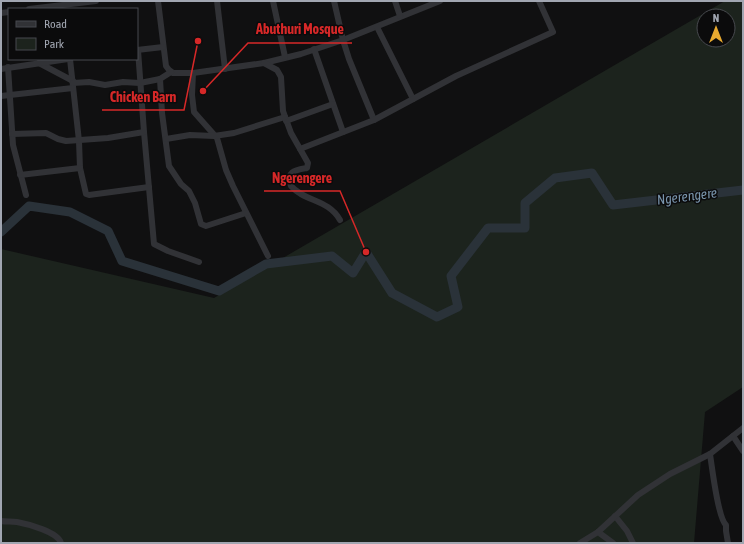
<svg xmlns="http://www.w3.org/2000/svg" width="744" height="544" font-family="'Asap Condensed',sans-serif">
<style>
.green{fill:#1c231d;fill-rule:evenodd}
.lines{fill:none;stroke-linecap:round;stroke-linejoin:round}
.river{stroke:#2a3239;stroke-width:9}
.street{stroke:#313236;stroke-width:6}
.labels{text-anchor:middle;stroke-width:3;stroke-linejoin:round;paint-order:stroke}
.water-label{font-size:14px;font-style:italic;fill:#7994ac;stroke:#0b0b0c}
.leader{fill:none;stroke:#d62828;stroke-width:1.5}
.callout-dot{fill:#d62828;stroke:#0b0b0c;stroke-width:1.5}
.callout-label{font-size:14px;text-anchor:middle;font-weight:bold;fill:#d62828;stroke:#0b0b0c;stroke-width:3;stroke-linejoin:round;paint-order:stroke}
</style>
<rect width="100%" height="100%" fill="#101011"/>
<path class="green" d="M725 1H743V387L705 412 694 543H1V249L214 298ZM704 16H728V40H704Z"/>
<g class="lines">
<polyline class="river" points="1,232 29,206 70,212 108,231 122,261 219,291 266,264 332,256 353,273 366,252 392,293 437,317 458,307 451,276 488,228 525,228 525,203 555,178 592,173 613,205 743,190"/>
<g class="street">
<polyline points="158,1 166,66 169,70 173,73 193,73 264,63 301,54 343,40 440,1"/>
<polyline points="217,1 225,69"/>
<polyline points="273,1 285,57"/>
<polyline points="334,1 343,40 349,59 374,120"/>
<polyline points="395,1 400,16"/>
<polyline points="29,9 96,1"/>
<polyline points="1,13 9,12"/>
<polyline points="377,27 413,99"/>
<polyline points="314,49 343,132"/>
<polyline points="137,50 163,47"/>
<polyline points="138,50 144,132 154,244 168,251 199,262"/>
<polyline points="70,59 79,141 80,168 86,194 89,195 149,187"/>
<polyline points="39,63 73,81"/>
<path d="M264 63 277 70 281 77 283 111 291 133 308 163 307 168C296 170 285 171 291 186 305 202 328 199 340 220"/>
<polyline points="8,67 13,145 26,195"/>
<polyline points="1,69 68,59"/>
<polyline points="193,73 192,95 194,112 217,138 226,170 233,186 268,256"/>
<polyline points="160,79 162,113 169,166 181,184 189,191 195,203 201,224 206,226 246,213"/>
<polyline points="73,83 89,82 105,85 123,82 140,83 160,79 171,72"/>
<polyline points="1,96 73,88"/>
<polyline points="286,121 333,104"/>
<polyline points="12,134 46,133 58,139 66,141 108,138 144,132"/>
<polyline points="166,139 190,135 214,136 234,133 285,117"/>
<polyline points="300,149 374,120 456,76 553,32 539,1"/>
<polyline points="20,175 80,168"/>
<polyline points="733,436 743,451"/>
<path d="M710 454C712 467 718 518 726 525V531L728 543"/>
<polyline points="615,516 627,531 633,543"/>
<path d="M1 521C6 522 12 521 17 522 28 524 58 532 61 543"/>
<polyline points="598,532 613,543"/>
<polyline points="580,543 598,532 638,495 670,474 710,454 743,428"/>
</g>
</g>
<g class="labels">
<g class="water-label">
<text transform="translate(687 196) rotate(-7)" y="5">Ngerengere</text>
</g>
</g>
<path class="leader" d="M203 91L248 43H352M198 41L184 110H102M366 252L340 191H264"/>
<g class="callout-dot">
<circle cx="203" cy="91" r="4"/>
<circle cx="198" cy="41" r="4"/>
<circle cx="366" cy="252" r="4"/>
</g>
<g class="callout-label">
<text x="300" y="34">Abuthuri Mosque</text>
<text x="143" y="102">Chicken Barn</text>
<text x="302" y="183">Ngerengere</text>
</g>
<rect width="744" height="544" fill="none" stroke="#a1a6b1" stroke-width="4"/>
<rect x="8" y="8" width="130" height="52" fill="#0b0b0c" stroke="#47494e"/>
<rect x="16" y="21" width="20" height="6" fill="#313236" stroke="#47494e"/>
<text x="44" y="28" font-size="12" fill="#a1a6b1">Road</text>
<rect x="16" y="38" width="20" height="12" fill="#1c231d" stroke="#47494e"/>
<text x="44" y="48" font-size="12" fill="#a1a6b1">Park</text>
<g transform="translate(716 28)"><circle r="19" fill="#0b0b0c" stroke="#47494e"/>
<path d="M0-3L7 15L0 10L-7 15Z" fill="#e8aa30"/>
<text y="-6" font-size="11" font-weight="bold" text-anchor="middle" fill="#a1a6b1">N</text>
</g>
</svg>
